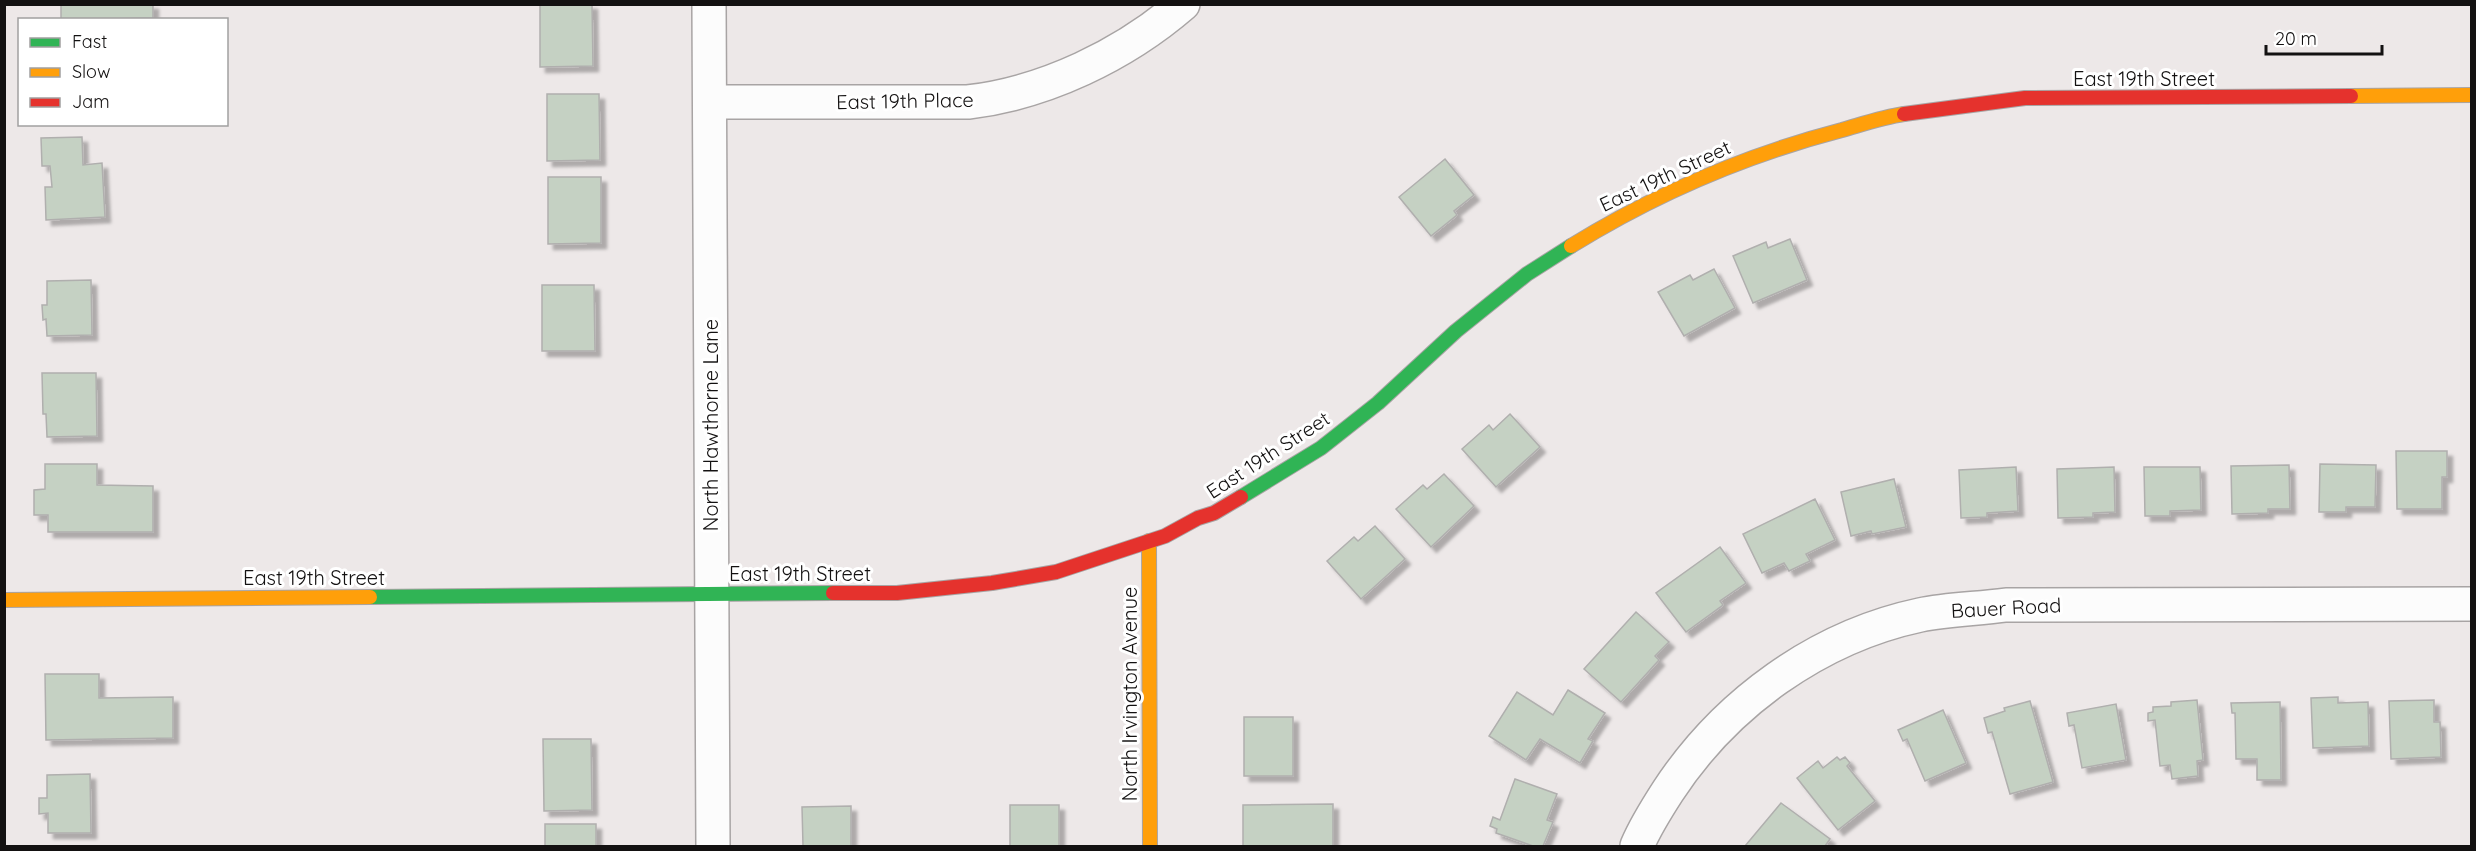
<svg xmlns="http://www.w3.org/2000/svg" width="2476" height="851" font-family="Quicksand,sans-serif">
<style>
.building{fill:#c5d1c3;stroke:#b0afae;stroke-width:1.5;filter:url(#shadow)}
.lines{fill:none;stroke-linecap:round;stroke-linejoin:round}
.street-casing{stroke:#a8a4a4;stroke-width:36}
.fast-casing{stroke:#a8a4a4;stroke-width:16}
.slow-casing{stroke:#a8a4a4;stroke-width:16}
.jam-casing{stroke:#a8a4a4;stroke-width:16}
.street{stroke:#fcfcfc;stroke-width:33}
.fast{stroke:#30b455;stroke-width:14}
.slow{stroke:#ff9f0a;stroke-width:14}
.jam{stroke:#e5322d;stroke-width:14}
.labels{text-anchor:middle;stroke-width:6;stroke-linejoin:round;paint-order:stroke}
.street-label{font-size:20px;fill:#131111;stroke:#fff}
</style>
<defs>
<filter id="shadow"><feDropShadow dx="5.5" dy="5.5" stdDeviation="1.5" flood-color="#0004"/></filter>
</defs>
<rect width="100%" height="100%" fill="#ede8e8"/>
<g class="building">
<polygon points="61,4 153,4 153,18 61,20"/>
<polygon points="540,4 592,4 593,66 540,67"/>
<polygon points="547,94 599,94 600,160 547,161"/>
<polygon points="82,137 83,165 102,163 105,217 46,220 45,187 52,187 50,166 42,166 41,138"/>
<polygon points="1445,159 1474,195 1454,211 1457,215 1431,236 1399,197"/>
<polygon points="548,177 601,177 601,243 548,244"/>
<polygon points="1790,239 1807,280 1753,303 1733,256 1766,242 1768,248"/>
<polygon points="1714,269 1735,308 1684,336 1658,292 1690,275 1693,280"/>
<polygon points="91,280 92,335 47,336 46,319 43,320 42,305 47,305 47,281"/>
<polygon points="542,285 594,285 595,351 542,351"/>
<polygon points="42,373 96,373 97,436 47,437 46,414 43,414"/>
<polygon points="1510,414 1540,447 1496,487 1462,449 1489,425 1493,430"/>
<polygon points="2396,451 2447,451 2447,477 2442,477 2442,509 2397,509"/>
<polygon points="45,464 97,464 97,485 153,486 153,532 48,532 48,515 34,515 34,490 45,489"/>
<polygon points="2320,464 2376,465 2375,507 2346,507 2346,512 2319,512"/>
<polygon points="2289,465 2290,509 2268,509 2268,513 2232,514 2231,466"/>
<polygon points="2016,467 2018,511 1987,513 1987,517 1961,518 1959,470"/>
<polygon points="2114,467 2115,512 2093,513 2093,517 2058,518 2057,469"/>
<polygon points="2144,467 2200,467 2201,510 2170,511 2170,516 2145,516"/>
<polygon points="1444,474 1474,506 1431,547 1396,509 1423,485 1427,489"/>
<polygon points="1894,479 1906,527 1872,534 1871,531 1851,536 1841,492"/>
<polygon points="1815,499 1835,540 1806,554 1810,561 1789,571 1784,563 1762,573 1743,534"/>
<polygon points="1375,526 1405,559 1361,599 1327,561 1354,537 1358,541"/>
<polygon points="1720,547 1746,583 1720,601 1723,605 1686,632 1656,593"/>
<polygon points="1636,612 1669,642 1655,656 1659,660 1621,702 1584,669"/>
<polygon points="45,674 99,674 99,698 173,697 173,738 46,740"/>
<polygon points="1568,690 1605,713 1588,739 1593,741 1580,763 1540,739 1526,760 1489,736 1517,692 1553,715"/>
<polygon points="2338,697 2338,703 2368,702 2369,746 2313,748 2311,698"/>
<polygon points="2197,700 2203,760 2197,761 2198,776 2172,779 2170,765 2160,766 2155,720 2148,721 2148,713 2153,712 2153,707 2171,706 2171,702"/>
<polygon points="2434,700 2434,722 2440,722 2441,757 2391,759 2389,701"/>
<polygon points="2030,701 2053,782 2010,794 1992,732 1988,733 1984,718 2005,711 2004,708"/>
<polygon points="2280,702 2281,780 2257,780 2257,759 2236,759 2235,713 2232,713 2231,703"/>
<polygon points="2116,704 2126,760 2082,768 2074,725 2069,726 2067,713"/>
<polygon points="1943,710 1966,763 1925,781 1907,739 1903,741 1898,730"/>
<rect x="1244" y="717" width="49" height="59"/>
<polygon points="543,739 591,739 592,810 544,811"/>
<polygon points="1837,757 1840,760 1845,757 1850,763 1847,766 1875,801 1838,830 1797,778 1818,761 1823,768"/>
<polygon points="90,774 91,833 48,833 48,813 39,814 39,798 47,798 47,775"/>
<polygon points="1515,779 1557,794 1547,820 1553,822 1543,846 1533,846 1496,833 1497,829 1490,826 1493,817 1500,820"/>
<polygon points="1781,803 1830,839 1825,846 1745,846"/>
<polygon points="1333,804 1333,846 1243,846 1243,805"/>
<rect x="1010" y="805" width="49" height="41"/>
<polygon points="851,806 851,846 803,846 802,807"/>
<rect x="545" y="824" width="51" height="22"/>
</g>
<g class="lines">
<g class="street-casing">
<g id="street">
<polyline points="709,4 713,846"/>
<path d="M710 102H968C1045 93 1124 55 1183 4"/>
<path d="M1637 846C1645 827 1657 808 1668 791 1725 704 1817 637 1920 615 1948 609 1977 609 2006 605L2472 604"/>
</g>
</g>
<g class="fast-casing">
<g id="fast">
<polyline points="1241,497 1321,448 1378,403 1456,331 1527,274 1571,246"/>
<polyline points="370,597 833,593"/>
</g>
</g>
<g class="slow-casing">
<g id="slow">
<polyline points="2351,96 2472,95"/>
<path d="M1571 246C1655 194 1746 155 1842 130 1863 124 1883 117 1904 114"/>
<polyline points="1149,541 1150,846"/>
<polyline points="4,600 370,597"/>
</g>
</g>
<g class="jam-casing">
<g id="jam">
<polyline points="1904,114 2025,98 2351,96"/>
<polyline points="833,593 897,593 992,583 1056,572 1165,536 1198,518 1214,513 1241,497"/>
</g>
</g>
<use href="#street" class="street"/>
<use href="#fast" class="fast"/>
<use href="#slow" class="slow"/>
<use href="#jam" class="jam"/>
</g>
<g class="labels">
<g class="street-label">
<text x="2144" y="86">East 19th Street</text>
<text transform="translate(905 101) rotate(-1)" y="7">East 19th Place</text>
<text transform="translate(1665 176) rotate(-25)" y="7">East 19th Street</text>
<text transform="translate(711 425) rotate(-90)" y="7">North Hawthorne Lane</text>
<text transform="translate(1268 455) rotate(-33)" y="7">East 19th Street</text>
<text x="800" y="581">East 19th Street</text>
<text x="314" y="585">East 19th Street</text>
<text transform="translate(2006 608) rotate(-3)" y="7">Bauer Road</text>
<text transform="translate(1130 694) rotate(-90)" y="7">North Irvington Avenue</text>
</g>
</g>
<rect width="2476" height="851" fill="none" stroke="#131111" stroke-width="12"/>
<rect x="18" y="18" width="210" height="108" fill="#ffffff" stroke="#a1a0a0" stroke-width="1.5"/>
<rect x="30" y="38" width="30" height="9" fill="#30b455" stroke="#a1a0a0" stroke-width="1.5"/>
<text x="72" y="48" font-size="18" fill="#131111">Fast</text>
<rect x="30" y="68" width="30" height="9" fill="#ff9f0a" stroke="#a1a0a0" stroke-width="1.5"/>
<text x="72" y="78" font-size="18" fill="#131111">Slow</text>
<rect x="30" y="98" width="30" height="9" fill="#e5322d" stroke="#a1a0a0" stroke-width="1.5"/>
<text x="72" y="108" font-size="18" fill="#131111">Jam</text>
<path d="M2266 45v9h116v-9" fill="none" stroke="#131111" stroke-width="3"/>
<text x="2275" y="45" font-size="18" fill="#131111" stroke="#ffffff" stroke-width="4.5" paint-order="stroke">20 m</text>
</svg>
